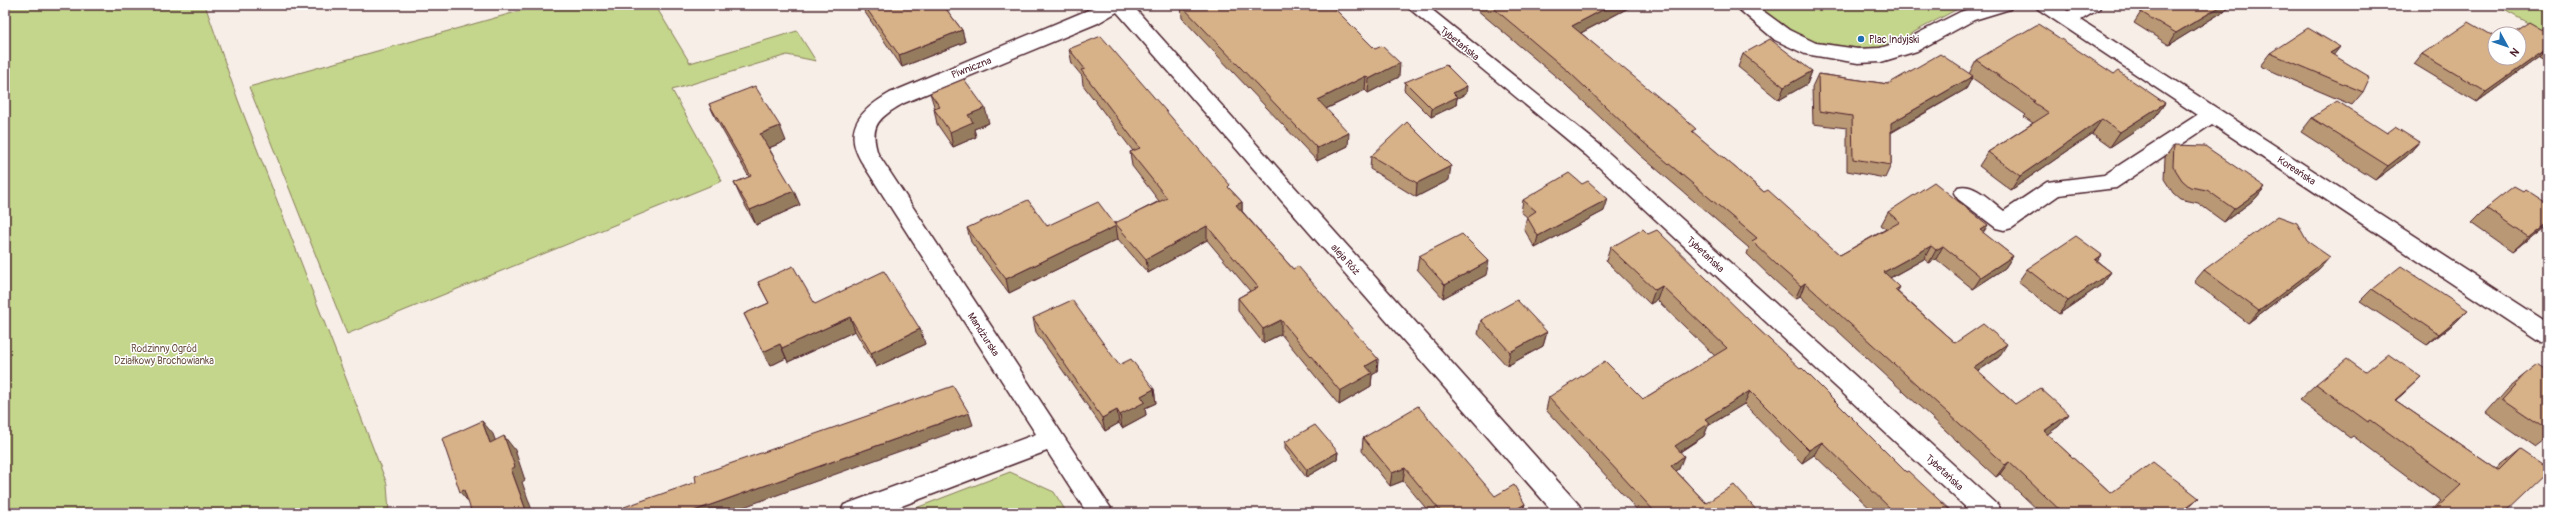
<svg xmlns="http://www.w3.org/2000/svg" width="2553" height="518" font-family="Pangolin,sans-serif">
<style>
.green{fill:#c4d68b;stroke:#877a5b}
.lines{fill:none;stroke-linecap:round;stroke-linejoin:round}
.minor-casing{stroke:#4a1f2b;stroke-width:3}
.minor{fill:#fff;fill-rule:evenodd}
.wall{fill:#b99875;stroke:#4a1f2b}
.shaded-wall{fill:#967c5f;stroke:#4a1f2b}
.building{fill:#d7b188;stroke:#4a1f2b}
.poi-dot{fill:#1f6fb2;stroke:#fff;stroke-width:1.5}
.labels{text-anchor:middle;stroke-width:3;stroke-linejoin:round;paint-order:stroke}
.poi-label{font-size:10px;fill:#4a1f2b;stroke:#fff;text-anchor:start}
.street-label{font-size:10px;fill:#4a1f2b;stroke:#fff}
.park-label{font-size:10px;fill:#6f5648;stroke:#fff}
</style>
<rect width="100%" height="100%" fill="#f7efe7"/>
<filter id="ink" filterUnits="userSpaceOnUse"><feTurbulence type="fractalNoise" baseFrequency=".025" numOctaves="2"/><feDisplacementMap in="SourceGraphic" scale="8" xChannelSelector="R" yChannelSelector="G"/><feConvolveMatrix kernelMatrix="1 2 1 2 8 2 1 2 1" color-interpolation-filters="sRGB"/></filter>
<g filter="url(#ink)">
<g class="green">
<polygon points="5,5 205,5 238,100 387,484 389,513 5,513"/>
<polygon points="541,5 655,5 690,63 797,31 816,61 787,55 672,90 722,181 347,334 249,87"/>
<polygon points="1754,5 1965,5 1886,47 1852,48 1811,41 1782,25"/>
<polygon points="2495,5 2548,5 2548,34"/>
<polygon points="1010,472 1054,492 1067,513 903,513"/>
</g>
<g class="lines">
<g class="minor-casing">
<g id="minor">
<path d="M1100 5H1132L1579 505 1583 513H1554L1117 12 1098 23 904 103C880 117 868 125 878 154L1114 513H1087L1047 451 883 513H840L844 505 1036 434 861 161C842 128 862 109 890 93Z"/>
<polygon points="1405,5 1426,5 1600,145 1998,505 2002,513 1972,513 1586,155"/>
<polygon points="1734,5 1755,5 1789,30 1816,43 1858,49 1880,48 1903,41 1960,12 1982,5 2012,5 2010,9 1974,20 1917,51 1881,62 1858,63 1805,54 1775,40"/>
<path d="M2036 5H2058L2068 11 2078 5H2101L2099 9 2081 20 2548 323V344L2540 342 2212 124 2116 188 2059 195 2012 228 2004 230 1996 228 1958 199 1954 193 1958 187C1974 182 1991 201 2004 211L2047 182 2104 175 2197 115 2038 9Z"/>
</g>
</g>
<use href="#minor" class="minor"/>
</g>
<g class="wall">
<polygon points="860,5 943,5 962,30 965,42 902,67"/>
<polygon points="1181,5 1399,77 1368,93 1365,90 1326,109 1348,146 1317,161 1182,18"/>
<polygon points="1477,5 1634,5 1581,33 1695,134 1764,192 1840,255 1886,229 1881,225 1888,212 1983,233 2013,256 2005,268 1973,289 1936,259 1929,263 1924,259 1890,278 1898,292 1955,343 1999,357 1978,371 2015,404 2069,414 2059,426 2047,434 2111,493 2187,509 2182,513 2041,513 2000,474 1996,477 1800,296 1795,299 1773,279 1747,254 1749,248 1640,155 1566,85 1476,9"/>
<polygon points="2234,5 2169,45 2134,23 2141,12"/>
<polygon points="2548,33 2548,62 2539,57 2477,102 2414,64 2422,54 2495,58"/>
<polygon points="1069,49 1230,189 1242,202 1242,211 1293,269 1378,359 1377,372 1372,375 1371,386 1339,405 1281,334 1263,343 1238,311 1238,298 1250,291 1207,240 1148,273 1118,239 1009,293 971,242 967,228 1115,224 1159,201 1132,166 1130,152 1133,151 1083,85 1082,76 1072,64"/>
<polygon points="2270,53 2333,55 2363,92 2352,105 2260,66"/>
<polygon points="1743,54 1812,71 1807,84 1779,100 1738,67"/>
<polygon points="1976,60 2114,74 2165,103 2155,117 2110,147 2092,134 2011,190 1979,166 1988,152 2033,123 2024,117 2026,115 1972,78 1966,89 1891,133 1891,165 1885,178 1847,171 1847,128 1813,124 1812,87 1818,74 1888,84 1969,74"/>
<polygon points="1405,82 1466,94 1457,98 1456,105 1431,117 1404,90"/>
<polygon points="930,93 989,123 974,129 976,137 953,147 937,124 934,109 935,109"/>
<polygon points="709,104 786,141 769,148 800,205 756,225 741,198 734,183 749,177 716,119"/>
<polygon points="2312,118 2387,133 2419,142 2407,156 2375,180 2301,132"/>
<polygon points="2174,145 2265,187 2255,199 2224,222 2198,203 2180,199 2173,193 2164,179 2165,157"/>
<polygon points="1371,156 1449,180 1416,197 1370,169"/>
<polygon points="2523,191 2544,226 2512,252 2471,223 2486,208"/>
<polygon points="1523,200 1604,211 1535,248 1524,229 1527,217 1521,212"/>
<polygon points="1610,248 1755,326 1906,472 1953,513 1875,513 1814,455 1802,463 1744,404 1708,426 1704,436 1680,452 1679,469 1676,471 1706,503 1759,513 1640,513 1546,410 1549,397 1643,399 1715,356 1657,300 1650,304 1606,261"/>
<polygon points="2102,255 2097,261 2111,272 2101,285 2059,314 2018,282 2027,269"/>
<polygon points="1419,256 1486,275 1443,298 1417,269"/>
<polygon points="2319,269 2248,323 2194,282 2204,270"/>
<polygon points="758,282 815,304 920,329 925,344 876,367 855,331 788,362 786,358 770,366 744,314 769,303"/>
<polygon points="2372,289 2456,322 2427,345 2360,301"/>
<polygon points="1033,318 1119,365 1154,389 1156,403 1145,408 1146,415 1122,428 1119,423 1105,431 1036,332"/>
<polygon points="1481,320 1547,332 1543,346 1507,366 1478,334"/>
<polygon points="2548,371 2548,437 2535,447 2486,413 2507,389 2524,375"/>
<polygon points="2365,372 2403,394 2395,400 2496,469 2520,450 2504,513 2428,513 2441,501 2353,436 2350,438 2299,400 2316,384"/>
<polygon points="1363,438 1495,496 1525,504 1522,513 1430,513 1403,481 1390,486 1362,451"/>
<polygon points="1285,442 1338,452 1337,459 1306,477 1285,449"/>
</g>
<g class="shaded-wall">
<polygon points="1612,5 1634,5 1569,39 1572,26"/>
<polygon points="2223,5 2234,5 2169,45 2176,33"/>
<polygon points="962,30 965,42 902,67 899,55"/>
<polygon points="2340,47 2329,61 2330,53"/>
<polygon points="2548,48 2539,57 2477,102 2486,92"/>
<polygon points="1400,63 1399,77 1368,93 1369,79"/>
<polygon points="1812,71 1807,84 1779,100 1784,87"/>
<polygon points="1366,76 1365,90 1317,113 1318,100"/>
<polygon points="1973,76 1966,89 1884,136 1891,123"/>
<polygon points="1467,86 1466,94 1457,98 1456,105 1431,117 1432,109 1453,93"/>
<polygon points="2165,103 2155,117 2110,147 2120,132"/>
<polygon points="985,108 989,123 974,129 976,137 953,147 950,132 968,115"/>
<polygon points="2102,119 2092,134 2011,190 2020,176"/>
<polygon points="780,126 786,141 766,149 760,134"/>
<polygon points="1349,133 1348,146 1317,161 1317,148"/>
<polygon points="2419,142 2407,156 2375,180 2388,166"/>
<polygon points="1451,166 1449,180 1416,197 1417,183"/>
<polygon points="2265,187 2255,199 2224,222 2234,209"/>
<polygon points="794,191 800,205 756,225 750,210"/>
<polygon points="1608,199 1604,211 1535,248 1538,236"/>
<polygon points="1242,202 1242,216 1236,205"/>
<polygon points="2548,221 2548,222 2544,226 2512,252 2528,237"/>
<polygon points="1988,225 1980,238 1980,230"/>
<polygon points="1116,226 1118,239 1009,293 1006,279"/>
<polygon points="1207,226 1207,240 1148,273 1146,259"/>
<polygon points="1931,246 1924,259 1877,285 1884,272"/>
<polygon points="1943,246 1936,259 1929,263 1936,250"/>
<polygon points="2102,255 2092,269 2095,260"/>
<polygon points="2013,256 2005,268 1973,289 1981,277"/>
<polygon points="2330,257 2319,269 2248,323 2259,311"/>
<polygon points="1489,261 1486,275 1443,298 1445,285"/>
<polygon points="2111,272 2101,285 2059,314 2068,301"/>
<polygon points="1805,283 1800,296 1795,299 1801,286"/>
<polygon points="1662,286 1657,300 1650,304 1655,290"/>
<polygon points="1900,287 1893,300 1895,290"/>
<polygon points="2468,310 2456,322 2427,345 2439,334"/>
<polygon points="850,317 855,331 788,362 782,348"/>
<polygon points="1281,320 1281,334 1263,343 1263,329"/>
<polygon points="920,329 925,344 876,367 871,353"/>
<polygon points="1547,332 1543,346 1507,366 1510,352"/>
<polygon points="780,344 786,358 770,366 763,352"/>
<polygon points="2007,344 1999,357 1966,379 1974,367"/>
<polygon points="1378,359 1377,372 1372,375 1371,386 1339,405 1340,391 1366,366"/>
<polygon points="2421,377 2403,394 2377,416 2395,400"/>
<polygon points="1154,389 1156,403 1145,408 1146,415 1122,428 1120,415 1141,396"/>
<polygon points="1750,391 1744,404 1708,426 1704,436 1669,459 1675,446 1705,419"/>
<polygon points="1117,410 1119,423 1105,431 1102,418"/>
<polygon points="969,413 973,425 727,513 688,513"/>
<polygon points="2069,414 2059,426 2035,443 2044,431"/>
<polygon points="482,421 493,434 501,456 490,443"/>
<polygon points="504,436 515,450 525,480 522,482 533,513 527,513 511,469"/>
<polygon points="1822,442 1814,455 1802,463 1809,450"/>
<polygon points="1338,452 1337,459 1306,477 1307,470"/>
<polygon points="1684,456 1679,469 1665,478 1671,466"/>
<polygon points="2009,462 2000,474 1996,477 2005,465"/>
<polygon points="1405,468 1403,481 1390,486 1392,473"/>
<polygon points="464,490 471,505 460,492"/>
<polygon points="2199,498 2187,509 2182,513 2178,513"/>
<polygon points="1525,504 1522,513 1510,513"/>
</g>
<g class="building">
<polygon points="864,5 943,5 962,30 899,55"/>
<polygon points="1181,5 1331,5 1375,49 1382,46 1400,63 1369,79 1366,76 1318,100 1349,133 1317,148"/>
<polygon points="1490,5 1612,5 1572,26 1678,113 1696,129 1692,131 1764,192 1768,190 1840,255 1900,222 1888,212 1934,182 1988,225 1980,230 2013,256 1981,277 1943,246 1936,250 1931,246 1884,272 1900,287 1895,290 1955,343 1983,324 2007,344 1974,367 2015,404 2040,388 2069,414 2044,431 2111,493 2153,462 2199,498 2178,513 2063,513 2009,462 2005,465 1805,283 1801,286 1778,266 1752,241 1757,238 1643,142 1569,72"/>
<polygon points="2152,5 2223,5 2176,33 2141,12"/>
<polygon points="2469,22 2495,37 2495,58 2519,58 2519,34 2511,34 2529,22 2548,33 2548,48 2486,92 2422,54"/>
<polygon points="2038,24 2114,74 2118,71 2165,103 2120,132 2102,119 2020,176 1988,152 2049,113 2033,102 2035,101 1976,60"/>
<polygon points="2308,28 2340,47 2330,53 2370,77 2363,92 2270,53"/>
<polygon points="1101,36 1230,185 1228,187 1242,202 1236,205 1293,269 1298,266 1378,359 1366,366 1372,373 1340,391 1281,320 1263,329 1238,298 1258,287 1207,226 1146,259 1115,223 1167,198 1130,152 1140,148 1081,70 1085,69 1069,49"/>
<polygon points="1770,39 1812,71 1784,87 1743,54"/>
<polygon points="1940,54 1973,76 1891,123 1891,165 1853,159 1852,116 1819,111 1818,74 1888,84"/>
<polygon points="1446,65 1467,86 1453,93 1457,97 1432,109 1405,82"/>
<polygon points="964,79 985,108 968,115 973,122 950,132 934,109 940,107 930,93"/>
<polygon points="755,86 780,126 760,134 794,191 750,210 734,183 751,176 709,104"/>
<polygon points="2337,101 2387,133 2395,127 2419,142 2388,166 2312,118"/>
<polygon points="1407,122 1451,166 1417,183 1371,156"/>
<polygon points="2174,145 2205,146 2265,187 2234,209 2207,190 2190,187 2182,180 2173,166"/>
<polygon points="1569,173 1582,184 1588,181 1608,199 1538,236 1527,217 1536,211 1523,200"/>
<polygon points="2514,186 2523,191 2525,189 2548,204 2548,221 2528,237 2486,208"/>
<polygon points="1028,200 1047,226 1098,202 1116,226 1006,279 967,228"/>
<polygon points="2278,216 2297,223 2307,241 2330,257 2259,311 2204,270"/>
<polygon points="1643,229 1648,234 1657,230 1755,326 1801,369 1802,368 1906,472 1908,471 1953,513 1895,513 1822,442 1809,450 1750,391 1705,419 1710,423 1675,446 1684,456 1671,466 1706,503 1734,485 1759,513 1656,513 1549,397 1605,361 1643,399 1727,348 1662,286 1655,290 1610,248"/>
<polygon points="1462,234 1489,261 1445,285 1419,256"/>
<polygon points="2076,236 2102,255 2095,260 2111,272 2068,301 2027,269"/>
<polygon points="793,266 815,304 884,271 920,329 871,353 850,317 782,348 780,344 763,352 744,314 769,303 758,282"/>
<polygon points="2401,266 2468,310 2439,334 2372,289"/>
<polygon points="1072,300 1119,365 1131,359 1154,389 1141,396 1145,402 1120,415 1117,410 1102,418 1033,318"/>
<polygon points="1517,300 1547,332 1510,352 1481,320"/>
<polygon points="2388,354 2421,377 2395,400 2499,471 2520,450 2548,469 2548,471 2504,513 2431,513 2461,485 2371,420 2368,422 2316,384 2347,359 2365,372"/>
<polygon points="2538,364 2548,371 2548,430 2502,399 2524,375"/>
<polygon points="953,386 969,413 688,513 625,513 624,507 696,482 695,476"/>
<polygon points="1418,406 1495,496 1514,485 1525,504 1510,513 1442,513 1405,468 1392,473 1363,438"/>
<polygon points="482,421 490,443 504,436 515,467 511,469 527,513 472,513 464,490 460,492 442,439"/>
<polygon points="1315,425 1338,452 1307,470 1285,442"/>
</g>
</g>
<circle class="poi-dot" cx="1861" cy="39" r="4"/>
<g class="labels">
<g class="poi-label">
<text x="1869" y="43">Plac Indyjski</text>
</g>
<g class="street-label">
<text transform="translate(1460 43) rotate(39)" y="4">Tybetańska</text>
<text transform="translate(971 67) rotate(-22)" y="4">Piwniczna</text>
<text transform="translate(2297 170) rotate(33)" y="4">Koreańska</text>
<text transform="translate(1706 254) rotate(43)" y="4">Tybetańska</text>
<text transform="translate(1346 259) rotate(48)" y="4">aleja Róż</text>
<text transform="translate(984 334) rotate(57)" y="4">Mandżurska</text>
<text transform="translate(1945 472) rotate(43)" y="4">Tybetańska</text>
</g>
<g class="park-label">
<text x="164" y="352">Rodzinny Ogród<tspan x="164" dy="12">Działkowy Brochowianka</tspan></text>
</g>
</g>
<rect width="2553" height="518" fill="none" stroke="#fff" stroke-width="20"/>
<rect x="10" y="10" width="2533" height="498" fill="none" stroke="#4a1f2b" stroke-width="1.5" filter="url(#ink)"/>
<g transform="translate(2507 46) rotate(130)"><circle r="19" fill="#ffffff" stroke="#b7a5aa"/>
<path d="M0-3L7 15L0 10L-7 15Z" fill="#1f6fb2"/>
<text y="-6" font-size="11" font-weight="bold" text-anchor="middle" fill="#4a1f2b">N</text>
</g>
</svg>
